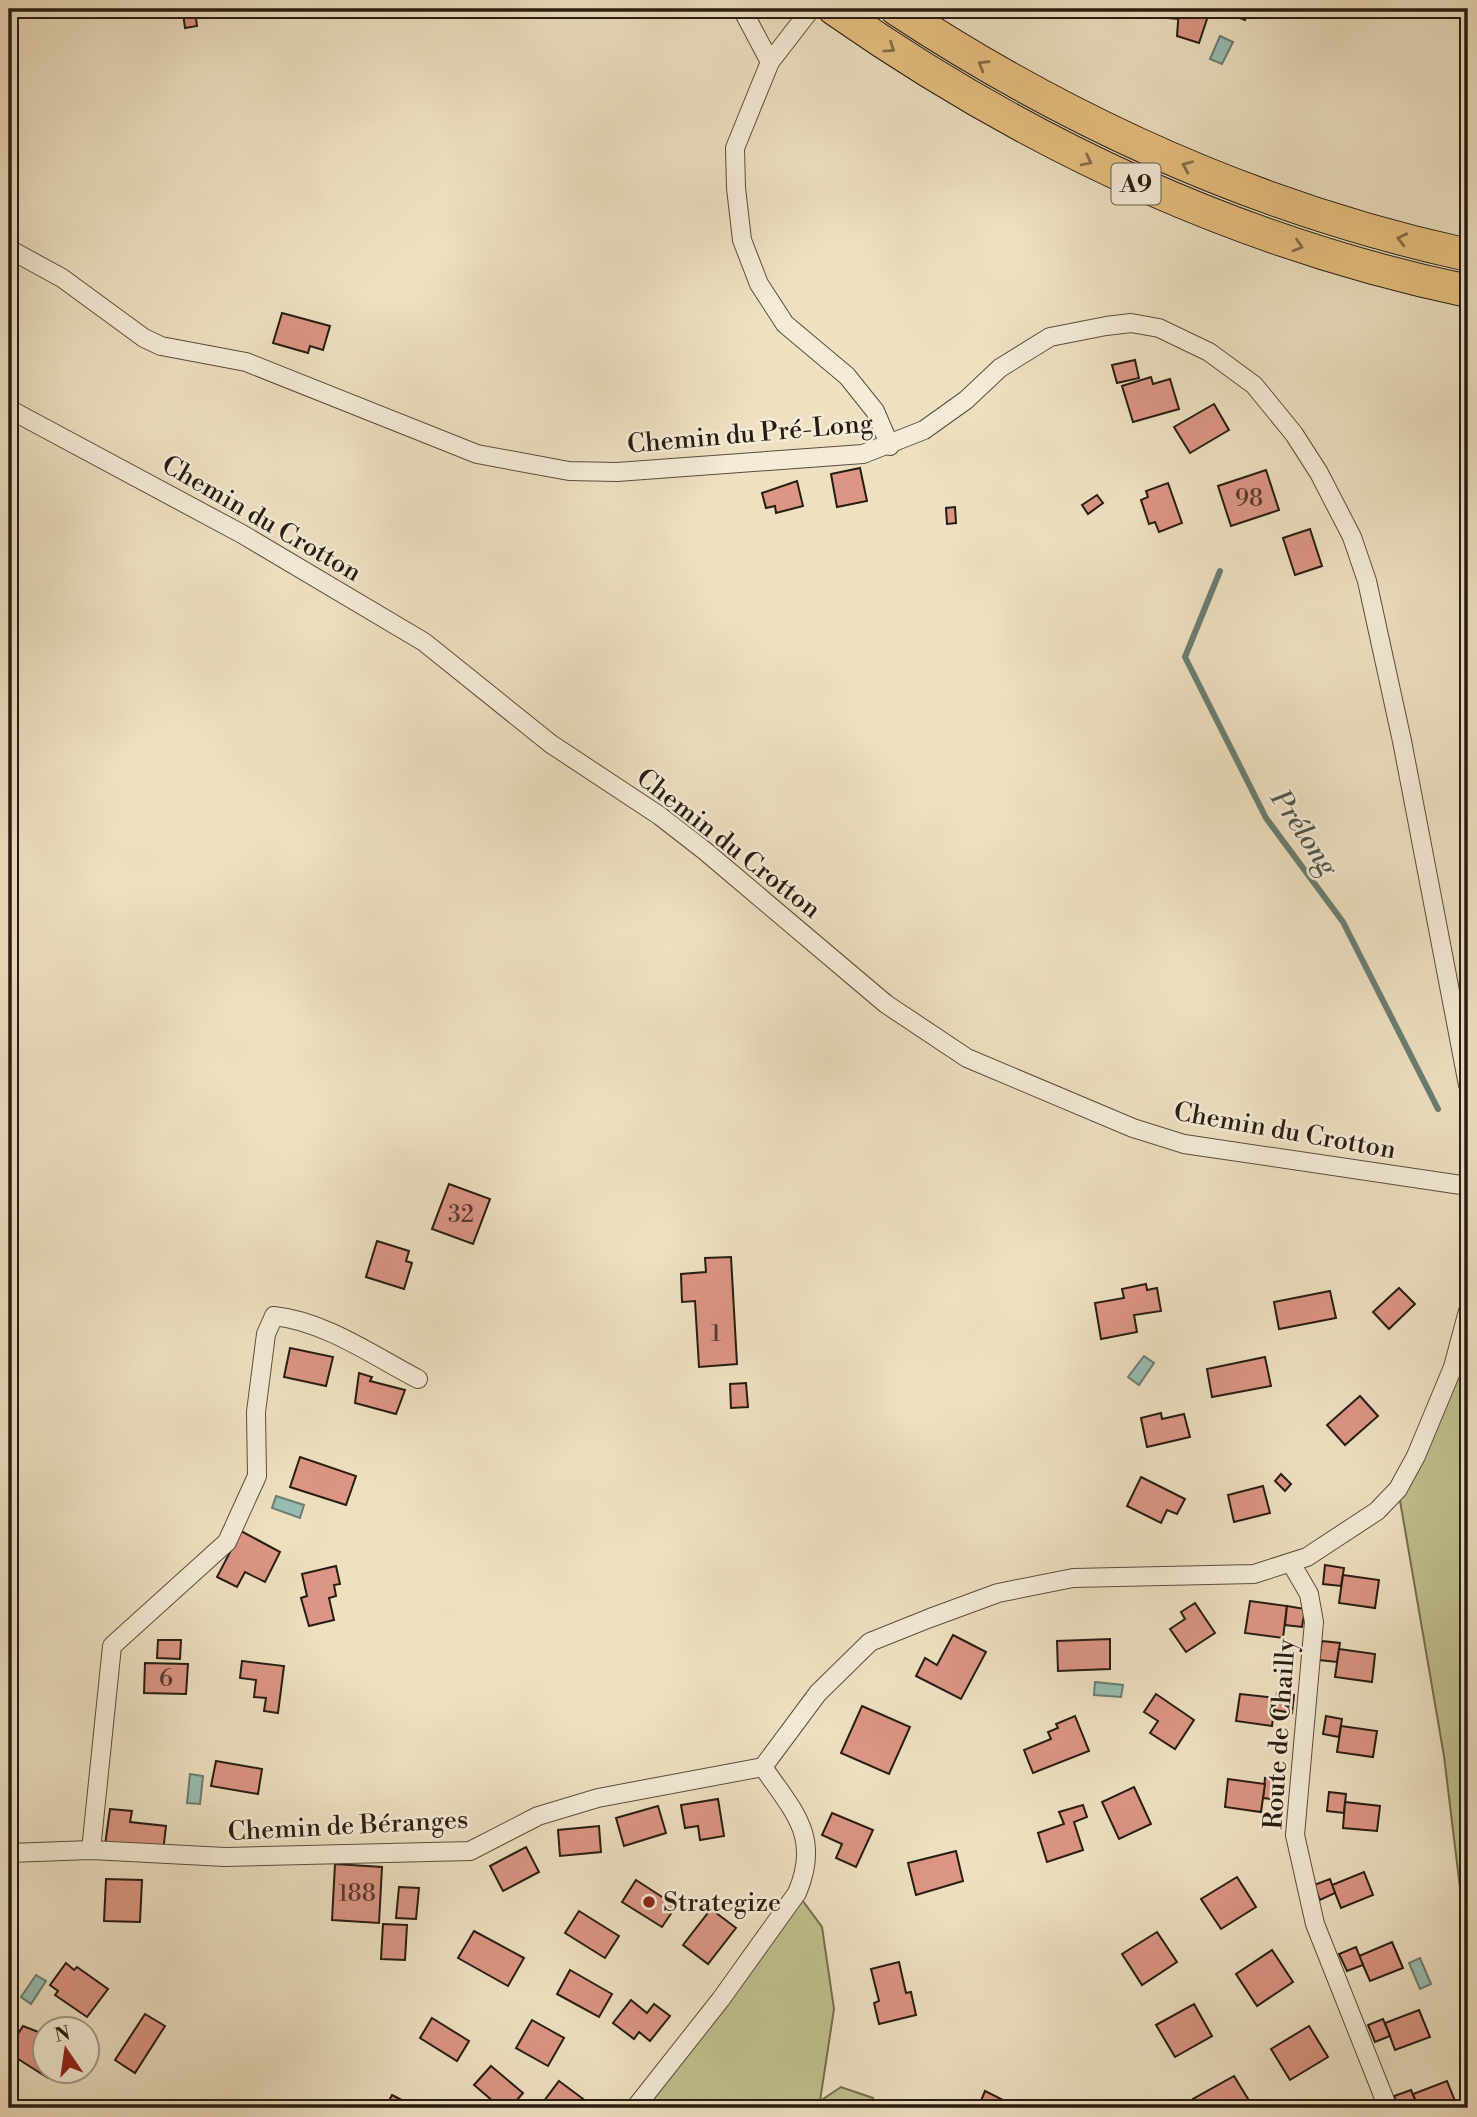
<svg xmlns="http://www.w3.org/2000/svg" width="1477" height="2117" font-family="'Libre Bodoni',serif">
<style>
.green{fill:#c0c18e;stroke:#746e50;stroke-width:2}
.water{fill:#99beb3;stroke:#6b7d72;stroke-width:2}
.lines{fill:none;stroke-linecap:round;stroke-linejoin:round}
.stream{stroke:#6b7d72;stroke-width:6}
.building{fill:#dc9685;stroke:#271c11;stroke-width:2}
.street-casing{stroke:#594d3d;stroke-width:20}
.highway-casing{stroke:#271c11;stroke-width:34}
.street{stroke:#f4ecd7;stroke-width:18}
.highway{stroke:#e7c081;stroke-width:32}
.oneway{stroke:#876e49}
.poi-dot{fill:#8f2418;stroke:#f4ecd7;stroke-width:2.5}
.labels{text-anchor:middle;stroke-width:5;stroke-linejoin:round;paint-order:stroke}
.number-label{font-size:23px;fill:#543a2e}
.shield{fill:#f4ecd7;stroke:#645a4c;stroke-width:2}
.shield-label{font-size:24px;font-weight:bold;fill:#271c11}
.street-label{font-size:26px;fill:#271c11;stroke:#f4ecd7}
.poi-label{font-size:26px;fill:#271c11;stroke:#f4ecd7;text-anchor:start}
.water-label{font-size:28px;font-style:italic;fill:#4f554a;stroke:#f4ecd7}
</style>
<rect width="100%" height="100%" fill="#eee1c2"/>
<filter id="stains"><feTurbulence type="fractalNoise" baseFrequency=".00286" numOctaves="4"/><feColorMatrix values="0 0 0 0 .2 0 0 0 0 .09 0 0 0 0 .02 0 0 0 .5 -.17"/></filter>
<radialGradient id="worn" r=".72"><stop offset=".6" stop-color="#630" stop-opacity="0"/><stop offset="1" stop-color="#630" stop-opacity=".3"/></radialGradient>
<g class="green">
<polygon points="1468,1311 1468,1954 1444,1756 1398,1489"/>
<polygon points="797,1893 822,1927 834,2009 820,2101 841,2087 873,2098 873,2108 635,2108"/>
</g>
<g class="water">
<polygon points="1220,36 1233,42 1222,64 1210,59"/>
<polygon points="1144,1356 1154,1363 1139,1385 1128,1377"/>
<polygon points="276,1496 304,1505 300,1518 272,1508"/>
<polygon points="1095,1682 1123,1685 1121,1697 1094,1695"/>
<polygon points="190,1774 203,1776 200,1804 187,1803"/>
<polygon points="1420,1958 1431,1984 1420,1989 1409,1963"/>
<polygon points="36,1975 46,1981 31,2004 21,1997"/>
</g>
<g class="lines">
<polyline class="stream" points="1220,571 1185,657 1266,818 1343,922 1438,1109"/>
</g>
<g class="building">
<polygon points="1168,9 1179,9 1179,19 1168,18"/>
<polygon points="1179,9 1197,9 1209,13 1199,43 1177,36"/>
<polygon points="1215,9 1249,9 1245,20"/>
<polygon points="195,11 197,26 185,28 183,13"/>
<polygon points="282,313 330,326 323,350 310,346 308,353 273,343"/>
<polygon points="1135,360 1139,378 1117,383 1112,365"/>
<polygon points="1151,377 1153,384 1170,379 1179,409 1133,422 1122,386"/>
<polygon points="1214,404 1229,430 1190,453 1174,427"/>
<polygon points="860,468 867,501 837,507 831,474"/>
<polygon points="1266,470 1279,510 1231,526 1218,486"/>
<polygon points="797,481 803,506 776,513 775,506 766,508 762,493"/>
<polygon points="1168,483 1182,523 1159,532 1155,522 1149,524 1141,500 1148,497 1146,491"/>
<polygon points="1097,495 1103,503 1088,514 1082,505"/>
<polygon points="955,507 956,523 947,524 946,508"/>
<polygon points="1310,529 1322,566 1295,575 1283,538"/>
<polygon points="449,1184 490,1199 473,1244 432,1229"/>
<polygon points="377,1241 409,1251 406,1261 412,1263 404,1289 366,1277"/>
<polygon points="731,1257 737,1364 699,1367 695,1301 682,1302 681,1274 706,1272 705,1258"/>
<polygon points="1146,1284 1147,1290 1157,1288 1161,1311 1134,1315 1137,1332 1101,1339 1095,1303 1124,1298 1122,1289"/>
<polygon points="1399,1288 1415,1304 1389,1329 1373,1312"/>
<polygon points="1330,1291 1336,1318 1279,1329 1274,1302"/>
<polygon points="290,1348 333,1357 326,1386 284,1377"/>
<polygon points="1265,1357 1271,1386 1212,1397 1207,1369"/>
<polygon points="359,1373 372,1377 370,1381 405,1390 396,1414 355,1403"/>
<polygon points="746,1383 748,1407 731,1408 730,1384"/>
<polygon points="1360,1396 1378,1416 1345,1445 1327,1425"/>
<polygon points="1161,1413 1162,1419 1184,1414 1190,1437 1147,1447 1141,1418"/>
<polygon points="300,1457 356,1476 346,1505 290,1487"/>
<polygon points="1281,1474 1291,1484 1285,1491 1275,1481"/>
<polygon points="1141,1477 1185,1499 1177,1514 1167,1510 1161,1523 1127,1506"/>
<polygon points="1263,1486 1270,1513 1234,1522 1228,1495"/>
<polygon points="241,1531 280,1552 265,1582 245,1572 237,1587 217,1577"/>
<polygon points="1325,1565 1344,1568 1341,1586 1323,1584"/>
<polygon points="336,1566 340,1584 334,1585 336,1596 329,1598 334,1620 309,1626 301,1598 307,1596 302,1574"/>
<polygon points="1343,1575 1379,1580 1375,1608 1339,1603"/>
<polygon points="1250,1601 1287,1606 1283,1638 1245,1633"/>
<polygon points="1195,1603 1215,1633 1186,1652 1170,1629 1185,1619 1181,1612"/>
<polygon points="1287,1606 1305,1609 1302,1627 1285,1625"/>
<polygon points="953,1635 986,1652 961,1699 916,1676 925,1658 937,1665"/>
<polygon points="1110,1639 1110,1669 1058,1671 1057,1641"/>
<polygon points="158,1640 181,1640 180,1659 157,1658"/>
<polygon points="1322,1641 1340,1643 1337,1662 1319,1660"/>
<polygon points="1339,1649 1375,1654 1372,1682 1335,1677"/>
<polygon points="242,1661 284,1666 278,1713 264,1711 266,1698 254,1697 256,1680 240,1678"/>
<polygon points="145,1663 188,1664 186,1694 144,1693"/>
<polygon points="1277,1693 1294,1695 1292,1713 1274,1710"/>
<polygon points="1156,1694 1194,1720 1175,1749 1150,1733 1158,1721 1144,1712"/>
<polygon points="1240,1694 1276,1698 1272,1726 1236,1721"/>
<polygon points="862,1706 910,1727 889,1774 841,1753"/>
<polygon points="1075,1716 1089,1751 1033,1773 1024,1750 1051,1739 1048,1732 1058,1728 1056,1724"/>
<polygon points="1326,1716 1342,1719 1339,1737 1323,1734"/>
<polygon points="1341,1726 1377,1731 1373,1757 1337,1752"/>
<polygon points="216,1761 262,1769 258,1794 211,1786"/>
<polygon points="1265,1778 1283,1781 1281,1800 1263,1798"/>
<polygon points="1228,1779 1265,1784 1261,1812 1225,1807"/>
<polygon points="1134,1787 1151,1824 1119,1839 1102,1802"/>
<polygon points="1329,1792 1346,1794 1344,1813 1327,1811"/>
<polygon points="718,1799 724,1836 700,1840 698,1826 685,1828 681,1805"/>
<polygon points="1345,1802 1380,1806 1377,1831 1343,1828"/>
<polygon points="1083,1805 1087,1817 1074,1822 1083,1850 1047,1862 1038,1833 1064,1824 1059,1812"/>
<polygon points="658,1806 666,1833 624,1846 616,1818"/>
<polygon points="110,1809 132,1811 130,1822 166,1826 163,1852 105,1845"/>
<polygon points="832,1813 873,1830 856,1867 836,1858 842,1844 822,1835"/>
<polygon points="599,1826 601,1852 560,1856 558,1830"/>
<polygon points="526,1847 539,1872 503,1891 490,1866"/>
<polygon points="956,1851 963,1881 916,1895 908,1863"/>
<polygon points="335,1864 382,1867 379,1923 332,1920"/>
<polygon points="1364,1872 1373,1895 1341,1908 1332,1885"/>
<polygon points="1237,1877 1256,1907 1221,1929 1201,1899"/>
<polygon points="106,1879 142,1880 140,1922 104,1921"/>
<polygon points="1330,1879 1335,1893 1320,1900 1314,1885"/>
<polygon points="636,1880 676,1906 662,1927 622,1902"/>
<polygon points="399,1887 419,1888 416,1919 396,1918"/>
<polygon points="711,1909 736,1928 708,1964 683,1945"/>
<polygon points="579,1911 619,1936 605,1958 565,1933"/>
<polygon points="383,1924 407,1925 405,1960 381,1959"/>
<polygon points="474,1931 524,1958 508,1986 458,1958"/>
<polygon points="1157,1932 1177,1962 1142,1985 1122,1954"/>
<polygon points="1392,1942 1403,1968 1370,1981 1359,1956"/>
<polygon points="1356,1947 1363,1965 1347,1971 1339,1954"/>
<polygon points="1272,1950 1293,1982 1257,2006 1236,1974"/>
<polygon points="899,1962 906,1993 911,1992 916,2015 879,2024 874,2003 879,2001 871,1969"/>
<polygon points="66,1963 74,1970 77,1967 108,1989 87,2017 55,1995 58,1991 50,1985"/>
<polygon points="570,1970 612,1994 599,2017 557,1994"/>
<polygon points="631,2000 647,2013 654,2004 670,2016 650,2041 639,2032 634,2039 613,2023"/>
<polygon points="1194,2004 1212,2036 1175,2057 1156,2025"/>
<polygon points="1419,2010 1430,2037 1395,2050 1385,2023"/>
<polygon points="145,2014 165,2026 135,2073 115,2060"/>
<polygon points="432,2018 469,2041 457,2061 420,2038"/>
<polygon points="1383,2019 1390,2036 1375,2042 1368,2025"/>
<polygon points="532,2020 564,2038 548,2066 516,2048"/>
<polygon points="23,2026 46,2035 46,2072 52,2072 48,2078 15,2057 18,2053 9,2048"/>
<polygon points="1309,2026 1328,2057 1290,2080 1271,2049"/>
<polygon points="491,2066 523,2093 510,2108 501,2108 474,2085"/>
<polygon points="1234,2076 1253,2107 1198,2108 1193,2099"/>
<polygon points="559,2081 594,2107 593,2108 544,2108 541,2105"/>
<polygon points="1447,2081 1457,2106 1418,2108 1413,2094"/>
<polygon points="1411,2090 1418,2107 1399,2108 1394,2096"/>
<polygon points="985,2091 1019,2108 978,2108"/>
<polygon points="392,2095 417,2108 385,2108"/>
</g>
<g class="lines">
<g class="street-casing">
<g id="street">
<polyline points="742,9 770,62"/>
<polyline points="811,9 770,62 735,148 736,188 742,240 759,284 785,324 847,376 875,411 890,446"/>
<polyline points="9,249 62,278 144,338 161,346 246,362 477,454 569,471 617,472 863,454 924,430 966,400 1000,368 1050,337 1106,326 1131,323 1159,328 1209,352 1254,385 1294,434 1319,473 1352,537 1367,581 1402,741 1468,1085"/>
<polyline points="9,409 242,534 424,642 551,744 660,816 705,851 886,1004 967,1058 1133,1128 1184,1144 1468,1186"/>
<polyline points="1291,1563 1309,1594 1314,1622 1295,1835 1315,1924 1388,2108"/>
<path d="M91 1850 112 1646 227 1542 257 1476 256 1412 266 1334 274 1316C324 1321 374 1356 418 1379"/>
<polyline points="9,1853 91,1850 225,1857 470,1851 538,1816 598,1798 763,1767 818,1693 870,1642 930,1618 998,1593 1073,1578 1254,1574 1307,1557 1377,1511 1398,1489 1416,1456 1453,1367 1468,1311"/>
<path d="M635 2108 721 1999 797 1893C821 1837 794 1812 763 1767"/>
</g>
</g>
<g class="highway-casing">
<g id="highway">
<path d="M834 9C1027 144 1238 243 1468 291"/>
<path d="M896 9C1072 125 1262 210 1468 255"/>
</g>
</g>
<use href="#street" class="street"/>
<use href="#highway" class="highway"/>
</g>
<defs><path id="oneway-chevron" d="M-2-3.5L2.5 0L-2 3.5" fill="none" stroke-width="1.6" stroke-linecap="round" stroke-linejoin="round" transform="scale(1.75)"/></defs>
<g class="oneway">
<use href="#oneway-chevron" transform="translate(890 48) rotate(34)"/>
<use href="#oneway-chevron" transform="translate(983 65) rotate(-149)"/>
<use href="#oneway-chevron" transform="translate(1087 161) rotate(26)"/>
<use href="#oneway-chevron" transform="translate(1187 166) rotate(-157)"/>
<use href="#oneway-chevron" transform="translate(1402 239) rotate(-166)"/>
<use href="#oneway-chevron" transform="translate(1298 246) rotate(17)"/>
</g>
<circle class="poi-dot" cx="649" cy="1902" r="7"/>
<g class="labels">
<g class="number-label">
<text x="1249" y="506">98</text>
<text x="461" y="1222">32</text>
<text x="716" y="1341">1</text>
<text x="166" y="1686">6</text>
<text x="357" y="1901">188</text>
</g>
<rect class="shield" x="1111.5" y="163.5" width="49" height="41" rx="5"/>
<g class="shield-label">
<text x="1136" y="192">A9</text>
</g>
<g class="street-label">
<text transform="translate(750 433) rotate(-5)" y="9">Chemin du Pré-Long</text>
<text transform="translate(262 518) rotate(30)" y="9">Chemin du Crotton</text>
<text transform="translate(729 843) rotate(38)" y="9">Chemin du Crotton</text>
<text transform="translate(1285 1130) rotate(10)" y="9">Chemin du Crotton</text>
<text transform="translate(1279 1734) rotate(-86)" y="9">Route de Chailly</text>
<text transform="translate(348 1825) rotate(-3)" y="9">Chemin de Béranges</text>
</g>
<g class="poi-label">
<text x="663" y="1911">Strategize</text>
</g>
<g class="water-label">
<text transform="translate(1305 832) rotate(56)" y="10">Prélong</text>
</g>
</g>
<rect width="1477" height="2117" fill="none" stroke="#eee1c2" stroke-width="35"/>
<rect x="10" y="10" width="1456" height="2096" fill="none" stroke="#271c11" stroke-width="3.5"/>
<rect x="18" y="18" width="1442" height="2082" fill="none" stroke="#271c11" stroke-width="2"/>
<g transform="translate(66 2050) rotate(347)"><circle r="33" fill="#f4ecd7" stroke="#a29988" stroke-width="2"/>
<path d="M0-5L12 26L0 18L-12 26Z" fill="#8f2418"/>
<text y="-10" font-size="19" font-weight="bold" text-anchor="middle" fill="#271c11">N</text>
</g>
<rect width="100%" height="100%" filter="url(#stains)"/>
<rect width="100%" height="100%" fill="url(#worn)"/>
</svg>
